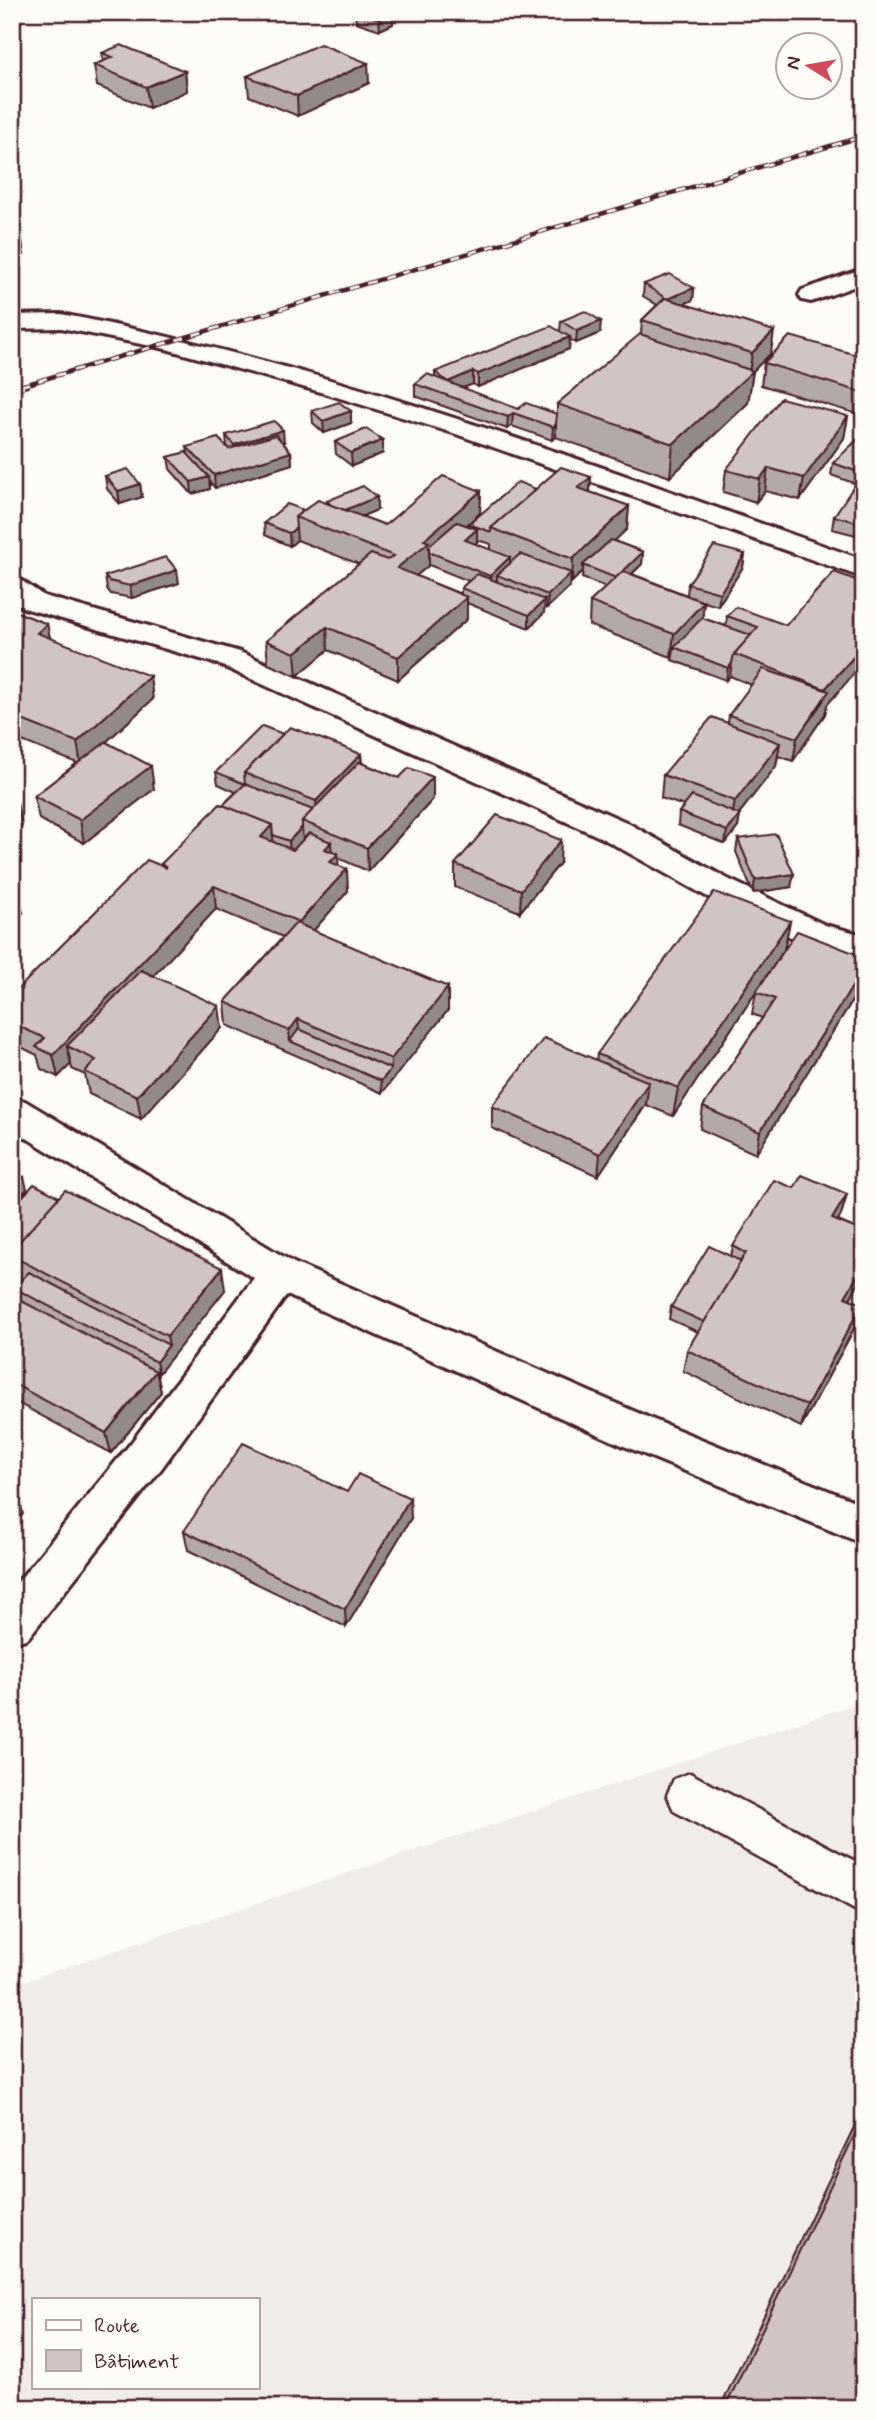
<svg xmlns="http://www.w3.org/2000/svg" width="876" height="2420" font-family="Mynerve,sans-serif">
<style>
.built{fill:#f0ece8;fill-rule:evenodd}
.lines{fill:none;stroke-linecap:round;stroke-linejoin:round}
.lane-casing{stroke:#4a1f2b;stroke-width:5}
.street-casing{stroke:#4a1f2b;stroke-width:6}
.lane{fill:#fdfcf7;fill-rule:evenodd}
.street{fill:#fdfcf7;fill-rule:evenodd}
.rail-far1-casing{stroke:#4a1f2b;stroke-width:4.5}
.rail-casing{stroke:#4a1f2b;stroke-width:6}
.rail-far1{stroke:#fdfcf7;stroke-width:2.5;stroke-dasharray:9;stroke-linecap:butt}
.rail{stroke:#fdfcf7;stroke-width:4.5;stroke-dasharray:12;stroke-linecap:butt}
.wall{fill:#b3a9a9;stroke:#4a1f2b;stroke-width:2;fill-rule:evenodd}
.shaded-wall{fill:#928a89;stroke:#4a1f2b;stroke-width:2}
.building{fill:#d0c5c4;stroke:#4a1f2b;stroke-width:2}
</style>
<rect width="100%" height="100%" fill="#fdfcf7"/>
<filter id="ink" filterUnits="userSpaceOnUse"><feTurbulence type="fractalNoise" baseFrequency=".0143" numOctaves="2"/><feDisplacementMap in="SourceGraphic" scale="14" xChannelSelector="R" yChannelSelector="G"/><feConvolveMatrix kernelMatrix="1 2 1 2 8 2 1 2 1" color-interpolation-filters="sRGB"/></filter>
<g filter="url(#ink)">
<path class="built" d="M864 1701V2408H12V1985ZM33 2299H257V2387H33Z"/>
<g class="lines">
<g class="lane-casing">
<polygon id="lane" points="690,1773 864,1866 864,1915 674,1811 667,1795 674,1779"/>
</g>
<g class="street-casing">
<g id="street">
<polygon points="864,268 864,283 811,302 802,300 799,295 802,290"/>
<path d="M61 314C337 367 599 467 864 560V578L453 433 317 391 166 349 61 328 12 329V315Z"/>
<polygon points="12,578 22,581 44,596 240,652 626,822 728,879 825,925 864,935 864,959 803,943 704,895 602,838 218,664 24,608 12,600"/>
<polygon points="12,1097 25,1101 294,1263 654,1420 864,1505 864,1544 624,1446 287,1295 161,1469 28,1638 12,1644 12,1589 131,1443 254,1278 12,1129"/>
</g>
</g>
<use href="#lane" class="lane"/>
<use href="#street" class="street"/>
<g class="rail-far1-casing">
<polyline id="rail-far1" points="21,386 864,136"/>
</g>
<g class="rail-casing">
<polyline id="rail" points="12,389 27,385"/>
</g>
<use href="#rail-far1" class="rail-far1"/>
<use href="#rail" class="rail"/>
</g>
<g class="wall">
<polygon points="355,12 390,12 393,24 380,30 356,22"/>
<polygon points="102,53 185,71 187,91 149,108 97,86 94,65 103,61"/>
<polygon points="247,76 369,83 298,116 249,96"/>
<polygon points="644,284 694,288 693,300 683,304 771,353 753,371 748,403 670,477 556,437 552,440 512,426 507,429 415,396 415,384 435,377 435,372 560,331 561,321 600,333 576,343 570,339 569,349 478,387 473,384 462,388 518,409 557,414 557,404 641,334 642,320 657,305 643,296"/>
<polygon points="864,357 864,416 761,385 764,363"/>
<polygon points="312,411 351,423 324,433 313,423"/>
<polygon points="848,416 844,438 800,500 765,491 756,502 723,492 726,470"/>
<polygon points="226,435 284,442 283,443 291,452 292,464 215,488 210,482 210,489 192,494 170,469 168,457 188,453 187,447 227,447"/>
<polygon points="864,437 864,484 862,486 831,475 833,463"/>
<polygon points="383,440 383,453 352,466 336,454 335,442"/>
<polygon points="105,476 140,484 142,497 120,504 107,489"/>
<path d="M591 477 590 492 629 506 627 529 614 541 643 552 642 564 632 574 687 595 688 584 745 554 743 567 718 606 704 602 702 618 726 626 727 616 786 625 834 572 827 705 825 714 793 761 778 756 776 766 739 814 740 815 738 827 725 844 678 825 679 812 684 806 661 798 663 775 728 723 729 715 752 685 730 676 726 680 672 660 673 655 671 657 589 625 590 602 606 587 582 578 583 571 572 582 570 581V586L547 608 544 607V613L529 628 467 603V619L398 680 328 650 297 676 268 664 266 641 359 564 297 540 290 546 265 535 264 523 327 503V501L377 510 361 516 385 525 481 491 480 513 467 525 469 526V524L536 489ZM477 540 491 544V550L475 544 477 542ZM429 565 469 581 461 588V594L416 576Z"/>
<polygon points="864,488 864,537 832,529 834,516"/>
<polygon points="105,576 179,583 132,598 111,594 107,589"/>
<polygon points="12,610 47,624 50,638 153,699 106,742 154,789 84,843 39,819 34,796 77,763 12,737"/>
<polygon points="283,734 361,754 362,763 399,778 433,777 433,799 368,871 338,858 338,865 348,891 313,931 448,1010 382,1093 227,1025 225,1002 283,937 216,909 153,976 222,1028 141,1119 89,1094 85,1075 72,1069 71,1064 58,1077 41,1069 37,1055 19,1046 12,1053 12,995 161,866 161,864 236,792 218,784 216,772"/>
<polygon points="738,839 791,887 753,893 736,852"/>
<polygon points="560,863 520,912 455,887 455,864"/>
<polygon points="790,921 784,950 673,1116 646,1105 598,1176 492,1128 492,1106 596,1060 597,1054"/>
<polygon points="864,957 864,982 756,1154 700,1129 703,1107 762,1018 752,1014 756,992"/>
<polygon points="794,1188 847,1194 841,1215 838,1221 864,1232 864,1274 850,1299 862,1304 856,1325 801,1427 683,1371 687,1350 698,1332 669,1319 671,1307 731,1256 733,1246"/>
<polygon points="12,1208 225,1290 159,1373 157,1372 161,1392 111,1453 12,1400 12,1296 17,1299 14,1288 23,1279 15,1275 12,1264"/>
<polygon points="347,1492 411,1518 346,1627 188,1550 184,1531"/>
<polygon points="864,2106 864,2408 720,2408"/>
</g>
<g class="shaded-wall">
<polygon points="393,13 393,24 380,30 379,19"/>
<polygon points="368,63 369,83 298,116 297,96"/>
<polygon points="185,71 187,91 149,108 146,87"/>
<polygon points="21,234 24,255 12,257 12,235"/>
<polygon points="694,288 693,300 666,311 667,299"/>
<polygon points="601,321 600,333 576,343 577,331"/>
<polygon points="774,331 771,353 753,371 748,403 670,477 673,444 749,374 752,353"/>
<polygon points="570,337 569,349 478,387 478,374"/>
<polygon points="473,371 473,384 448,394 448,382"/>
<polygon points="351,411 351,423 324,433 323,421"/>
<polygon points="513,413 512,426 507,429 508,417"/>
<polygon points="848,416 844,438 800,500 804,478"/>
<polygon points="556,424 556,437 552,440 553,427"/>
<polygon points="283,430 284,442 236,457 234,445"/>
<polygon points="383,440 383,453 352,466 351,453"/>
<polygon points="291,452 292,464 215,488 214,475"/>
<polygon points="768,468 765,491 756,502 760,479"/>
<polygon points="209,477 210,489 192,494 191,482"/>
<polygon points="591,477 589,500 578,488"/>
<polygon points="140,484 142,497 120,504 118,491"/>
<polygon points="481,491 480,513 434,554 429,552 429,565 398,591 397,568 424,540"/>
<polygon points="377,497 377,510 341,525 340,512"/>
<polygon points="629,506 627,529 587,567 583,565 583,571 572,582 573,559"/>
<polygon points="296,528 297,540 290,546 289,533"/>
<polygon points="477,529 477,542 465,553 465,540"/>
<polygon points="643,552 642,564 615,590 616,578"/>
<polygon points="745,554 743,567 718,606 720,593"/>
<polygon points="510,557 510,570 497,575 497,582 490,589 490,576"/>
<polygon points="177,570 179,583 132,598 130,586"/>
<polygon points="571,573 570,586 547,608 548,595"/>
<polygon points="467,597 467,619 398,680 398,657"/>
<polygon points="545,600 544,613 529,628 529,615"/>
<polygon points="704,602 702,624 674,647 673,655 671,657 674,634"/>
<polygon points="47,624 52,647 37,633"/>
<polygon points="327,627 328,650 297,676 295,653"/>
<polygon points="864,645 864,662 827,705 825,714 793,761 797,738 823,701 825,689"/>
<polygon points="732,663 730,676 726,680 728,668"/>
<polygon points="150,676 153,699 81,765 77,742"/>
<polygon points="780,743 776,766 731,824 735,801"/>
<polygon points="361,754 362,777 317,812 316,801"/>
<polygon points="151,766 154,789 84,843 80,820"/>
<polygon points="433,777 433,799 368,871 367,848"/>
<polygon points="17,803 22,826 12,835 12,807"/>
<polygon points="740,815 738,827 725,844 727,831"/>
<polygon points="272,825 274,848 261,837"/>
<polygon points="302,827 303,840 290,854 289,841"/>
<polygon points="561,840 560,863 520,912 521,890"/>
<polygon points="331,842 332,860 338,854 339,877 330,867 325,849"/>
<polygon points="347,869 348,891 301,945 299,922"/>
<polygon points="794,874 791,887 753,893 755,880"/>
<polygon points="214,886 216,909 81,1053 67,1046 71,1064 58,1077 53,1055"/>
<polygon points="18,890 23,913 12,923 12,895"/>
<polygon points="790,921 784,950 673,1116 678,1088"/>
<polygon points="864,968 864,982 756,1154 760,1132"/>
<polygon points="448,987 448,1010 382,1093 381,1081 391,1069 391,1059"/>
<polygon points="219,1006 222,1028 141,1119 137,1096"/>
<polygon points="298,1019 300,1042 290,1041 289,1031"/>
<polygon points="13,1024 19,1046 12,1053 12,1025"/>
<polygon points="649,1082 646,1104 598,1176 600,1154"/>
<polygon points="24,1177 27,1189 12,1205 12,1189"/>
<polygon points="847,1194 841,1215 827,1240 832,1219"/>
<polygon points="864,1264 864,1274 839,1318 845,1297"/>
<polygon points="222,1268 225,1290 159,1373 156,1362 169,1345 167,1336"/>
<polygon points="862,1304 856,1325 801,1427 807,1406"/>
<polygon points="156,1371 161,1392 111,1453 106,1433"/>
<polygon points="410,1498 411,1518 346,1627 345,1609"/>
<polygon points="20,1503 23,1514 12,1527 12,1512"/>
</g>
<g class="building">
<polygon points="360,12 390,12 393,13 379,19"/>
<polygon points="320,44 368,63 297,96 247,76"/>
<polygon points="121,45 185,71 146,87 94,65 113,57 102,53"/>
<polygon points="12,213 21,234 12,235"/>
<polygon points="670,274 694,288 667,299 644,284"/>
<polygon points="665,298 774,331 752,353 642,320"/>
<polygon points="585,311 601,321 577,331 561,321"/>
<polygon points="551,326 570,337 478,374 473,371 448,382 435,372"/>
<polygon points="640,334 753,371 673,444 557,404"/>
<polygon points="790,336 864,357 864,393 764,363"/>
<polygon points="427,374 518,409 526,403 557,414 556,424 553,427 513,413 508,417 415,384"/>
<polygon points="781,398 848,416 804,478 768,468 760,479 726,470"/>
<polygon points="339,402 351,411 323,421 312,411"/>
<polygon points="274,421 283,430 234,445 226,435"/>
<polygon points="366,429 383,440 351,453 335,442"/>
<polygon points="276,435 291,452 214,475 187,447 218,438 229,449"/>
<polygon points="861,436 864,437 864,474 833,463"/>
<polygon points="186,452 209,477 191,482 168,457"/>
<polygon points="561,467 591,477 578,488 629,506 573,559 491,528"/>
<polygon points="128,469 140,484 118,491 105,476"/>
<polygon points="443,476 481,491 424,540 429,542 397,568 467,597 398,657 327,627 295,653 266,641 371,554 387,560 394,556 295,517 318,500 385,525"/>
<polygon points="518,482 536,489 491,528 491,532 469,524"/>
<polygon points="363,486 377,497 345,510 331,505 327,501"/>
<polygon points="854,486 864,488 864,524 834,516"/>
<polygon points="287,504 304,510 295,517 296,528 289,533 264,523"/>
<polygon points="457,522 477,529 465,540 510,557 490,576 429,552 429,546"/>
<polygon points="611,540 643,552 616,578 583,565"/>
<polygon points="714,546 745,554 720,593 688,584"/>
<polygon points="520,554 571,573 548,595 497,575"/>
<polygon points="166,557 177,570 130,586 109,581 105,576"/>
<polygon points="623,571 704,602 674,634 590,602"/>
<polygon points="834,572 864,583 864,645 825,689 734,654 758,627 727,616 736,607 786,625"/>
<polygon points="477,574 545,600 529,615 461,588"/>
<polygon points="12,610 47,624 37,633 150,676 77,742 12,716"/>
<polygon points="702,618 751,635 734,654 732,663 728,668 674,647"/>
<polygon points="763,669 829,691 797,738 729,715"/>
<polygon points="712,717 780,743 735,801 663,775"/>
<polygon points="262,726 283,734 244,773 245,784 313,810 302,821 302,827 289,841 273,835 272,825 223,805 245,784 216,772"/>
<polygon points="290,727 361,754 316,801 244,773"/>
<polygon points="106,742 151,766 80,820 34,796"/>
<polygon points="359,762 399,778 409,768 433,777 367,848 302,821"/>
<polygon points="692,796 740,815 727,831 679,812"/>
<polygon points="220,804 272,825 261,837 293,850 309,833 331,842 325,849 338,854 330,862 347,869 299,922 214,886 53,1055 36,1047 45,1038 13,1024 12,1025 12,995 147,860 167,868 161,864"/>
<polygon points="497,815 561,840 521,890 455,864"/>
<polygon points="776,834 794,874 755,880 738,839"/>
<polygon points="12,888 18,890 12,895"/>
<polygon points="714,892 790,921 678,1088 597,1054"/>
<polygon points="296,923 448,987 391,1059 298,1019 289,1031 225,1002"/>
<polygon points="797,931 864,957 864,968 760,1132 703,1107 775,999 756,992"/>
<polygon points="141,970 219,1006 137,1096 85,1072 96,1060 67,1046"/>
<polygon points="299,1029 391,1069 381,1081 290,1041"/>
<polygon points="544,1038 649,1082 600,1154 492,1106"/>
<polygon points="12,1171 24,1177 12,1189"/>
<polygon points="802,1175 847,1194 832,1219 864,1232 864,1264 845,1297 862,1304 807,1406 687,1350 746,1253 733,1246 774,1180 794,1188"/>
<polygon points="34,1184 59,1197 12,1251 12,1208"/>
<polygon points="65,1190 222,1268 167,1336 12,1256 12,1250"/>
<polygon points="709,1246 741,1261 704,1322 671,1307"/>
<polygon points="29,1272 169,1345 156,1362 14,1288"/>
<polygon points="12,1296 156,1371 106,1433 12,1383"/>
<polygon points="243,1443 347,1492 358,1474 410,1498 345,1609 184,1531"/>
<polygon points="12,1499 20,1503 12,1512"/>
<polygon points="864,2115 864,2408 725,2408"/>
<polygon points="319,2399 331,2408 314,2408"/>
</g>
</g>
<rect width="876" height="2420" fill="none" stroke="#fdfcf7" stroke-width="42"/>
<rect x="21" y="21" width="834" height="2378" fill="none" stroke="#4a1f2b" stroke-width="2.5" filter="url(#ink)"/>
<rect x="32" y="2298" width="228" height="91" fill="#fdfcf7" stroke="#b5a4a5" stroke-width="2"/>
<rect x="46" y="2320" width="35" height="10" fill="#fdfcf7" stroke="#b5a4a5" stroke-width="2"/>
<text x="94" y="2332" font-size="21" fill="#4a1f2b">Route</text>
<rect x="46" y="2350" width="35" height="21" fill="#d0c5c4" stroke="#b5a4a5" stroke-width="2"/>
<text x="94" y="2368" font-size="21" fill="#4a1f2b">Bâtiment</text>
<g transform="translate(809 66) rotate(281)"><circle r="33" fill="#fdfcf7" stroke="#b5a4a5" stroke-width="2"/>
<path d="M0-5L12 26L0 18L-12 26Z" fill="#d1495b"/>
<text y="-10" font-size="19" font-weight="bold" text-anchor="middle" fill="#4a1f2b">N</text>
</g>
</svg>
